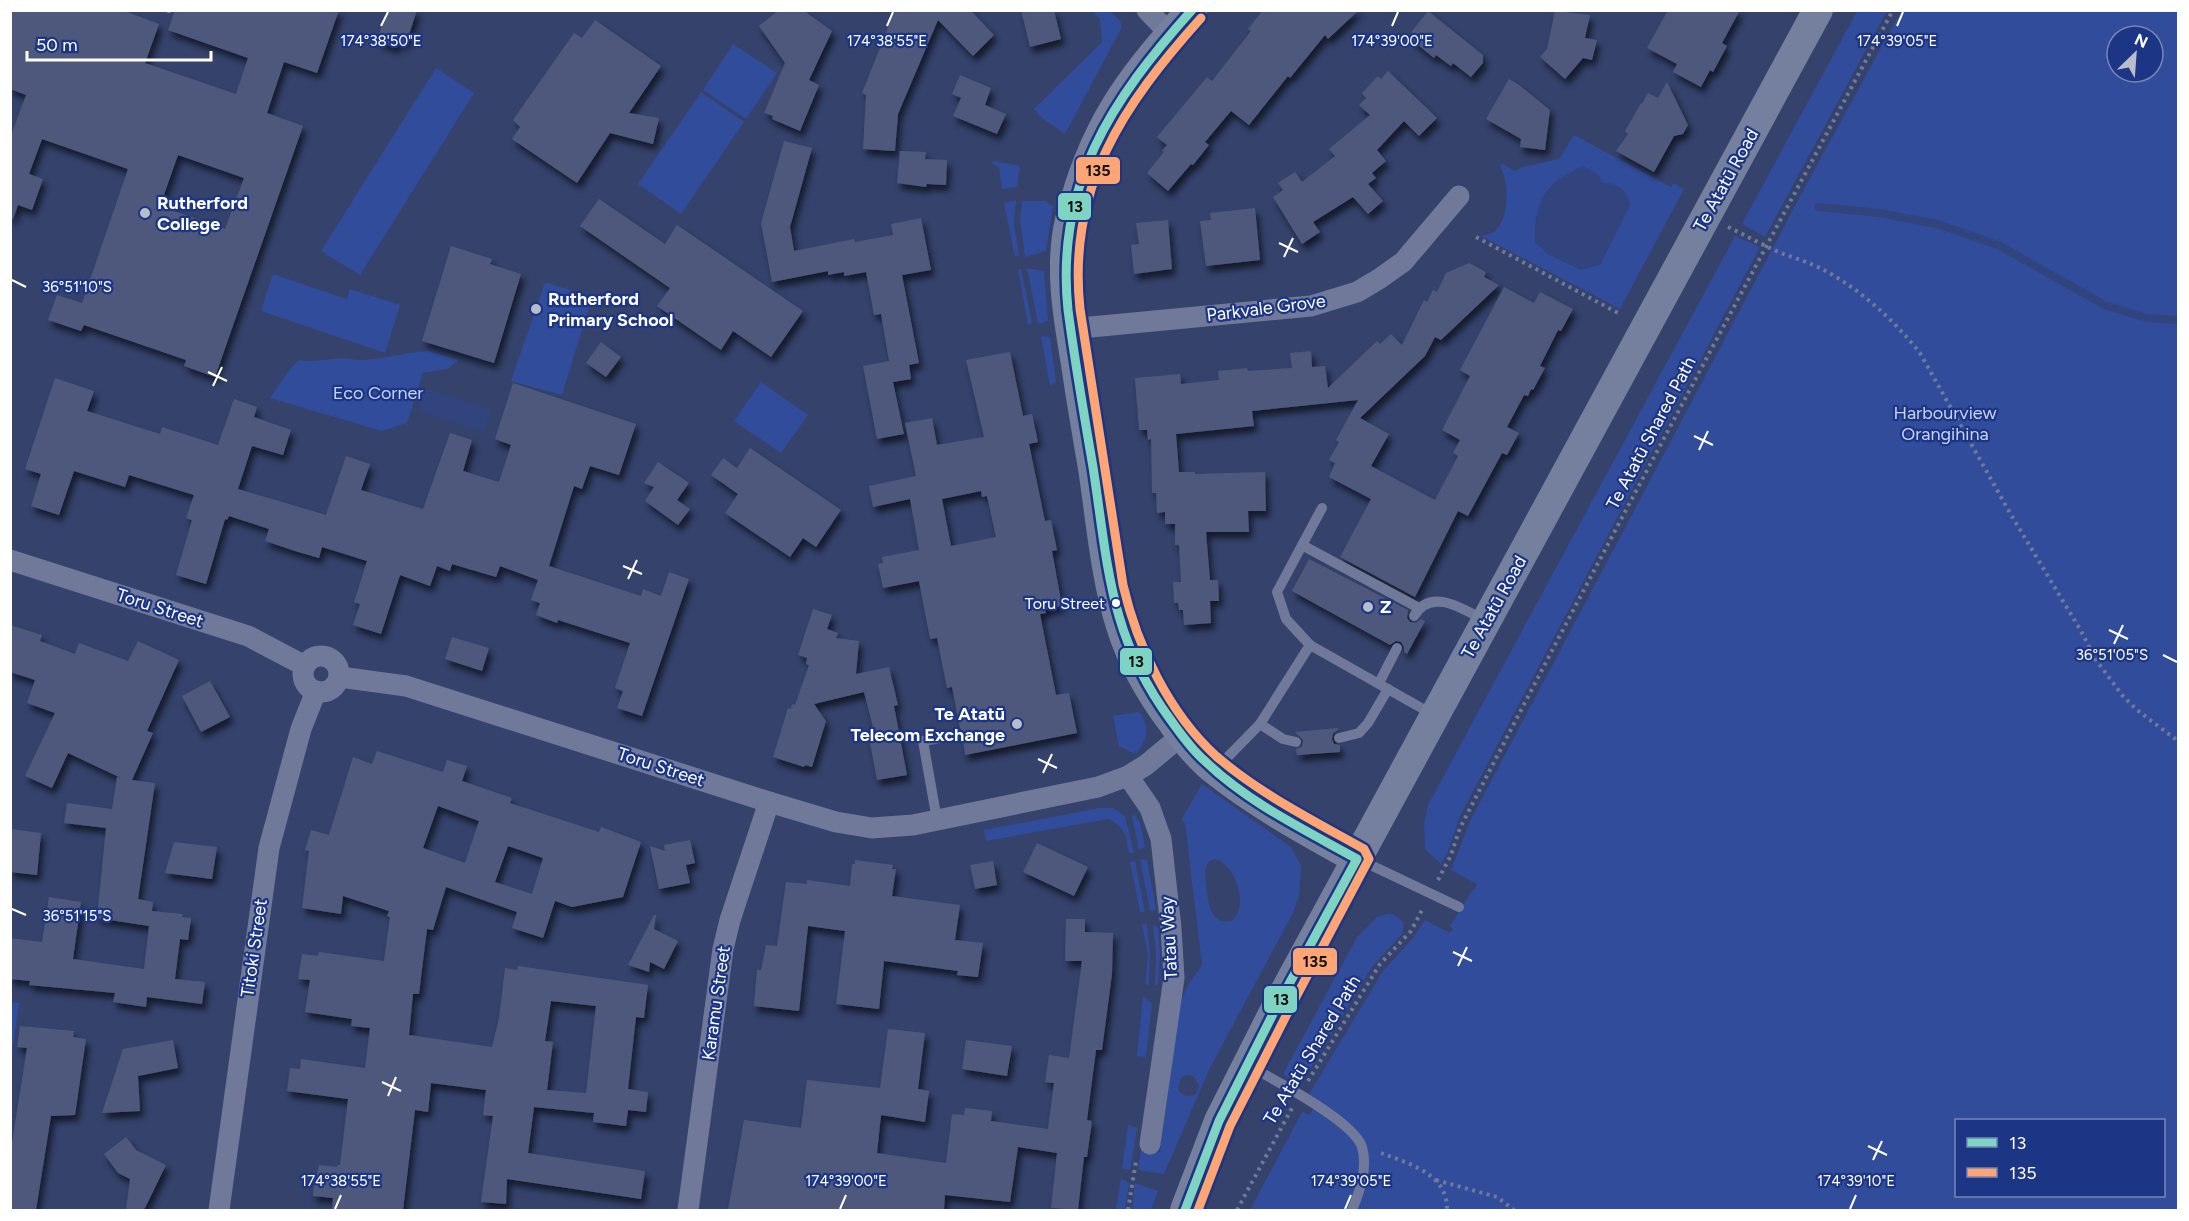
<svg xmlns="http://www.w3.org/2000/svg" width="2189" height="1221" font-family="Figtree,sans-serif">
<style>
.green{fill:#304c9b;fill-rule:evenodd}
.water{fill:#32447e}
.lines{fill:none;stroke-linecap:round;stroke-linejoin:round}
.stream{stroke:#32447e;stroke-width:8}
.building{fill:#4e597b;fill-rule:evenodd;filter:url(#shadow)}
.path{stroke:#70799a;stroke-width:4;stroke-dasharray:3 4.5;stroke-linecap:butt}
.lane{stroke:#70799a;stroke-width:10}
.street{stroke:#70799a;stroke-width:21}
.secondary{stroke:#757f9e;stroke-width:30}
.bus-1-casing{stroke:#1c3584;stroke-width:14}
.bus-2-casing{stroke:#1c3584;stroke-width:14}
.bus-1{stroke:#7ed3c3;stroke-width:9}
.bus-2{stroke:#fda574;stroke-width:9}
.ticks{fill:none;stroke:#fff;stroke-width:2}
.poi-dot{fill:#b8bdcc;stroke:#1c3584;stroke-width:2}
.bus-dot{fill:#fff;stroke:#1c3584;stroke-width:2}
.labels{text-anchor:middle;stroke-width:4.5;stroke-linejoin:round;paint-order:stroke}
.bus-label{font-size:16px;fill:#fff;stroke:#1c3584;text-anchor:end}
.street-label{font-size:18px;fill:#fff;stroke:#1c3584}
.poi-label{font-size:18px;font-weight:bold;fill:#fff;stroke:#1c3584;text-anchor:start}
.park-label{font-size:18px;fill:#c7d4f8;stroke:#1c3584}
.ticks-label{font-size:15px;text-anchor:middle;fill:#fff;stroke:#1c3584;stroke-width:4.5;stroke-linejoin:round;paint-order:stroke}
.line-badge{stroke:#1c3584;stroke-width:2}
.pale-badge-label{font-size:16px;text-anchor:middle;font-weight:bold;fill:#111}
</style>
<defs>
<filter id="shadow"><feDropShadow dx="3.5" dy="6" stdDeviation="3" flood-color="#0009"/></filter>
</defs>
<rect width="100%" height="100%" fill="#34426c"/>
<g class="green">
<polygon points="1092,11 1110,11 1120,21 1122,27 1065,134 1042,118 1034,109 1102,42 1100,19"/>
<polygon points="1857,11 1887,11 1765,237 1742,224"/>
<path d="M1901 11H2178V1210H1250L1302 1112 1309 1115 1318 1101 1309 1094 1383 971 1413 938 1425 920 1450 933 1453 929 1450 926 1473 889H1475L1477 884 1451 870 1470 821 1805 187ZM2117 36H2153V72H2117ZM1956 1120H2164V1196H1956Z"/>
<polygon points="733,44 777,73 746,119 703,90"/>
<polygon points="436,68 474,93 360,275 321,251"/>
<polygon points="701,92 744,122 681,214 638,184"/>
<path d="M1574 135 1671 187 1674 183 1684 189 1620 309 1481 236C1485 235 1492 233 1495 231 1510 217 1509 183 1500 166L1502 163 1514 171 1523 167 1559 159ZM1597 174 1603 183 1608 247 1600 265 1549 255 1535 241 1536 216Z"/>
<polygon points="994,161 1020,166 1017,187 1002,189 999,167 991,163"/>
<polygon points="1016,200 1014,224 1019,255 1015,257 1004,203"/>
<polygon points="1022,201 1045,201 1053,206 1046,251 1025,257 1020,219"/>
<polygon points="1735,236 1760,247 1461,814 1447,854 1441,864 1425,849 1424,823 1428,805"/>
<polygon points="1027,268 1044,271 1048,321 1038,324"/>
<polygon points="1018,269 1021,269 1032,323 1028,325"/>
<polygon points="273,274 347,299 350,289 400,305 385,353 261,311"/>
<polygon points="545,282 592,297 562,395 511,381"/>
<polygon points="1041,336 1050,337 1056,382 1050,386"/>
<path d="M428 351 459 360 447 369 423 373 407 423 382 431 270 398C280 385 287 370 299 360 316 363 328 358 345 358 351 358 357 361 363 360 385 359 406 352 428 351Z"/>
<polygon points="761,382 808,415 781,453 734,421"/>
<path d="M1139 712C1150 726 1148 741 1135 754L1119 746 1113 716Z"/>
<path d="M1202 784 1291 847 1301 865 1299 896 1293 913 1210 1068 1164 1174 1138 1170 1141 1149 1160 1152 1180 1003 1189 983 1202 965 1185 823 1181 820ZM1214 859C1236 863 1250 908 1231 921 1209 925 1208 900 1206 884 1206 878 1204 870 1207 865 1209 860 1210 861 1214 859ZM1186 1075 1193 1076 1199 1085 1196 1094C1188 1098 1184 1096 1178 1090L1180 1079Z"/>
<path d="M1099 808H1113L1125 816 1134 853H1129C1126 836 1125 826 1108 819L986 841 984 830Z"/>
<polygon points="1135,815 1140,823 1145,847 1139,850 1132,816"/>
<polygon points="1140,859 1147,860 1156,910 1150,911"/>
<polygon points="1135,861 1145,912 1140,912 1130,862"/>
<polygon points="1387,914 1393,914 1403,922 1403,933 1372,967 1301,1084 1283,1074 1357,937 1377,917"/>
<polygon points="1142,924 1147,924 1150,952 1149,985 1145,984 1148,955"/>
<polygon points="1153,925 1158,928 1160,954 1158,985 1155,985 1156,954"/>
<polygon points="1143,997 1152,1003 1146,1057 1137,1056"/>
<polygon points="11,1002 19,1003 11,1059 10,1002"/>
<polygon points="1128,1125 1137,1128 1130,1170 1122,1168"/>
<polygon points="1121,1178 1129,1183 1125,1210 1116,1210"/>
<polygon points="1135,1183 1158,1191 1151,1210 1132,1210"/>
</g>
<g class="water">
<path d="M1583 166 1597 174 1604 183C1620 184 1625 189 1631 204L1600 265 1581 270 1549 255 1535 242C1537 198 1542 185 1583 166Z"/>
<polygon points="424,388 491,410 484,432 417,410"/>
</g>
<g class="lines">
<polyline class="stream" points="1818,207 1879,213 1937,224 1998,245 2105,305 2146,318 2178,320"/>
</g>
<g class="building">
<path d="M10 10H122L159 24 145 63 236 94 248 58 168 30 175 10H339L317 73 284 62 267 113 303 126 215 377 184 366 186 360 84 325 81 331 48 320 57 295 82 303 128 169 42 139 29 174 43 179 32 210 18 205 13 219H10V138L26 95 10 89ZM178 155 244 178 225 229 160 206Z"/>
<polygon points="387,10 417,10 406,44 398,41 396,48 377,41"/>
<polygon points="779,10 803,10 832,31 809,80 819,85 800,131 772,119 773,116 764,113 785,63 759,26"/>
<polygon points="895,10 970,10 994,35 973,56 938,20 898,114 895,151 863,149 866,95 862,93"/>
<polygon points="1021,10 1054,10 1061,39 1030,47"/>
<polygon points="1263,10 1359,10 1328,39 1325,35 1290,78 1288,76 1249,125 1231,111 1205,142 1209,145 1193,165 1191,164 1168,191 1147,173 1164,152 1162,151 1167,145 1157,137 1207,77 1212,81 1251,31 1248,29"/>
<polygon points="1668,10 1740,10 1722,43 1727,46 1713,72 1710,70 1701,87 1673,72 1677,64 1647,48"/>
<polygon points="1428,11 1483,55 1483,63 1471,77 1453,63 1451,66 1436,55 1434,58 1412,40 1412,31"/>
<polygon points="1555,11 1590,15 1585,38 1597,40 1592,60 1583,58 1565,79 1540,57 1547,49"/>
<polygon points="595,20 661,66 629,113 659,118 653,144 610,133 577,183 512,139 520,127 513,120 574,33 582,38"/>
<polygon points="1388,71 1437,118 1419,136 1404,121 1377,150 1386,161 1372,173 1376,178 1368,184 1383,201 1368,214 1353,197 1313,222 1320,232 1302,244 1273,197 1283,190 1278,183 1295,172 1302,182 1335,156 1329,149 1370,115 1359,105 1366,98 1362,93 1378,76 1381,79"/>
<polygon points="960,75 991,88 985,105 1006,114 997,134 953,116 961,98 952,94"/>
<polygon points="1509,79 1519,85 1550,110 1545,150 1520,147 1521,139 1486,119"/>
<polygon points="1667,82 1688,125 1683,134 1674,136 1654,172 1616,151 1628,134 1625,131 1641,103 1642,104 1648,93 1658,98"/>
<polygon points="784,141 812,148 790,227 794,251 854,239 855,242 893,235 891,224 921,218 931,270 902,275 919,363 909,365 911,379 893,382 904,434 877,439 863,366 889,361 881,314 874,315 866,272 844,276 844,272 828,275 828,271 772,282 761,223"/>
<polygon points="900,151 926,152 925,159 947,160 946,185 927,184 926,187 897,183"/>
<polygon points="599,199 665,244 677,225 803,311 771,357 733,331 721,350 657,306 670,288 580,226"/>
<polygon points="1255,208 1260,260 1206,266 1200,221 1211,220 1210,213"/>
<polygon points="1168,220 1172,269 1134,274 1131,245 1139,244 1136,223"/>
<polygon points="451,246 492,259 490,264 521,274 494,363 422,341"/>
<polygon points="1469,263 1486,272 1484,277 1499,285 1441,340 1435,337 1425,356 1360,418 1389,434 1371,466 1435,500 1458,456 1453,453 1460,440 1442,430 1470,376 1460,370 1504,287 1534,303 1540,292 1573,309 1561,331 1558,330 1540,366 1545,368 1533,390 1531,389 1528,396 1524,395 1507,427 1519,433 1507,455 1502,453 1468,516 1458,511 1415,597 1340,557 1371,499 1329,477 1335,463 1329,460 1339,442 1336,440 1358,400 1252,411 1254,426 1176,434 1179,472 1195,472 1195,474 1265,472 1266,511 1248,511 1249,532 1206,532 1210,580 1218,580 1219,601 1210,601 1211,623 1184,625 1183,610 1179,610 1178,603 1174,603 1173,582 1181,582 1179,545 1175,545 1175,524 1165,524 1165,512 1157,513 1156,493 1152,493 1151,439 1148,440 1147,430 1139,430 1135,378 1180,374 1181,384 1219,380 1218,371 1247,368 1248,371 1292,368 1290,353 1311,351 1312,367 1325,366 1328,388 1377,341 1380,344 1391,334 1402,345 1424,300 1427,302 1433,290 1437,292 1446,273"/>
<polygon points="601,342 621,357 606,377 586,363"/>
<path d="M1010 352 1023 416 1032 414 1038 442 1029 444 1045 521 1051 520 1057 550 1052 551 1062 606 1045 610 1046 613 1040 614 1056 695 1069 693 1077 733 965 755 963 740 964 733 960 728 952 687 947 688 937 638 930 639 919 581 883 588 878 564 883 563 882 557 919 550 910 499 873 507 869 486 916 476 905 423 932 418 937 445 984 437 966 360ZM981 491 982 497 987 496 996 537 951 546 942 499Z"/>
<polygon points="55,378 94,391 87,411 160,434 162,427 218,445 234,399 257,407 254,417 291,430 283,455 252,446 238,489 326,515 346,456 370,464 361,490 423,509 450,433 472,440 463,471 499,482 511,445 495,439 513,383 636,424 619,475 590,466 582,489 574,486 549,566 641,596 643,589 661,596 669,572 689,579 642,716 617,708 623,691 615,688 630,643 558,620 557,623 536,615 540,603 531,600 538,580 500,566 496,577 452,564 450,571 437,566 430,586 400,575 381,634 353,625 360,604 354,602 367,561 322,547 319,558 295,551 265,541 269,529 229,516 227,520 225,519 206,584 176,575 192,520 186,518 194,495 129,475 125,487 74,471 59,515 31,506 41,474 25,469"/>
<polygon points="750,448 841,510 816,547 803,538 790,557 725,513 738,494 711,475 723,458 737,468"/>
<polygon points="658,462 689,483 677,500 690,509 678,525 645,501 654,487 644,483"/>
<polygon points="1309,559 1408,610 1407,618 1410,622 1416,623 1421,619 1425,621 1407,654 1404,652 1404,647 1401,642 1396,641 1390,645 1292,591"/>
<polygon points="813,609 832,615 827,629 838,633 836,638 859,641 856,674 889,667 898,705 894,706 907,775 877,780 868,732 874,731 864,692 814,704 826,721 812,767 805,765 804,767 773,757 788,708 791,709 792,704 795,705 809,665 806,664 807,658 798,655"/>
<polygon points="10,625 42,635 40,641 75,654 79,643 128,661 138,641 179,660 147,731 153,733 132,780 155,783 138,899 153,902 152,911 183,914 182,917 191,918 188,940 180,939 175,979 205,982 202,1004 147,997 146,1007 113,1002 115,993 29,985 30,981 10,979 10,938 42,942 49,897 81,902 73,959 144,969 149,926 97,918 106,828 64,823 67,803 112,809 117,777 121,778 68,753 52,788 25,776 55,713 27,703 35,680 10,672"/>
<polygon points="452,637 489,648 482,671 445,659"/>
<polygon points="210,681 230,717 201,732 182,696"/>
<polygon points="1338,728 1338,730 1333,733 1332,739 1334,744 1340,745 1340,752 1297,755 1296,749 1302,747 1303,740 1295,732"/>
<path d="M377 751 443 772 447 760 467 766 462 781 512 798 510 803 599 832 601 827 641 842 623 897 572 907 555 901 543 938 512 928 517 912 446 887 433 930 427 929 419 994H413L409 1035 492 1047 499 1018 505 968 517 970 518 966 648 985 644 1018 636 1017 628 1089 648 1092 646 1112 628 1110 626 1126 593 1122 594 1113 534 1107 528 1153 645 1171 641 1199 507 1179 506 1204 481 1202 493 1116 483 1115 486 1090 431 1083 428 1112 415 1110 403 1210 332 1209 333 1198 313 1196 315 1174H317L319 1165 337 1167V1165H340L348 1099 287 1091 290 1068 300 1069 301 1059 365 1068 370 1028 351 1026 352 1019 305 1012 310 980 298 979 302 954 318 956 319 952 384 961 390 917 387 916 389 911 343 896 341 914 302 908 309 851 305 850 311 830 329 835 353 757 372 764ZM438 806 479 821 465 863 423 848ZM508 846 543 858 532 894 495 882ZM551 1001 596 1006 586 1093 547 1090 553 1042 545 1041Z"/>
<polygon points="10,829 41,833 37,875 10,872"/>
<polygon points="690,840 695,863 686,865 690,883 659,889 650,846 665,851 664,845"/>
<polygon points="174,842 217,847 212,879 165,873"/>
<polygon points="1037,843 1088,867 1074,896 1023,872"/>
<polygon points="855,860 893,865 892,869 896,869 892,896 960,905 955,940 983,943 978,977 957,975 958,971 884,961 879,1009 836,1004 845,931 808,926 799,1011 754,1006 757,970 761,970 766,945 777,946 786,882 807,884 807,880 850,886 852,864 855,864"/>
<polygon points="993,861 997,885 975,889 970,865"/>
<polygon points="654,915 656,915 654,929 678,941 664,969 650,962 649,972 628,965"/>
<polygon points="1066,919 1085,919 1085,932 1113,933 1112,974 1102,1050 1096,1050 1087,1120 1092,1121 1087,1157 1084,1157 1078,1210 1051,1208 1057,1153 1018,1147 1010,1202 945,1195 944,1210 728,1210 744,1120 801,1128 807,1080 880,1088 888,1029 925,1033 918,1089 929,1091 925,1122 881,1115 877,1153 946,1163 952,1114 964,1115 965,1108 992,1111 991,1121 1048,1129 1054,1083 1045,1082 1049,1055 1069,1058 1082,961 1065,961"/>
<polygon points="20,1026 74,1031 73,1037 86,1039 75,1115 51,1116 36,1210 10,1210 10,1155 27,1048 17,1047"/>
<polygon points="173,1040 178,1068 138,1076 140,1111 102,1113 123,1049"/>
<polygon points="966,1040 1012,1046 1007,1076 962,1069"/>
<polygon points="126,1137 136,1150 166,1165 144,1210 126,1210 130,1179 118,1173 104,1154"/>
</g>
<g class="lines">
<g class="path">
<polyline points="169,13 169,10"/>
<path d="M1728 227C1741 233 1753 240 1766 246 1782 255 1801 259 1818 267 1858 287 1892 318 1920 353L2010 513 2081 631 2096 660 2122 695 2137 710 2178 741"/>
<polyline points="1476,237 1620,314"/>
<path d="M1438 880 1451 855 1460 828C1601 554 1747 282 1893 10"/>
<polyline points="1308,1081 1380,964 1411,931 1423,908"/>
<path d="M1381 1153C1410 1164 1448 1174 1447 1210"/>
<polyline points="1436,1180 1497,1197 1514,1210"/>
<polyline points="1128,1210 1136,1161"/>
<polyline points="1237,1210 1292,1108"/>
</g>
<g class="lane">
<polyline points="1302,545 1419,608"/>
<path d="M1414 616C1431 587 1463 609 1484 620"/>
<polyline points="1310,645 1286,619 1277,592 1322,508"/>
<polyline points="1379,683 1397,648"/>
<polyline points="1260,724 1283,739 1296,742"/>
<polyline points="1339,738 1359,733 1368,723 1388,689"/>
<polyline points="1216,769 1260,724 1310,645 1432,714"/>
<polyline points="937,820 923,741 957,735"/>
<polyline points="1360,860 1459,907"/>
<path d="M1249 1066C1273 1079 1354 1121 1362 1147 1368 1168 1360 1191 1352 1210"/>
</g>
<g class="street">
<polyline points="1147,10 1170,34"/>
<polyline points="1070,329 1311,306 1357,292 1379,279 1403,262 1459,196"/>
<polyline points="10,560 248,636 305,666"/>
<circle cx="321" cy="674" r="18"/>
<polyline points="340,677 406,686 769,802 836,822 872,828 913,825 1098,787 1128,776 1146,765 1182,735"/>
<polyline points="1128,776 1150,808 1161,839 1171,928 1174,978 1150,1144"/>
<polyline points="219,1210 269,848 301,729 316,691"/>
<polyline points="688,1210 723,949 730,920 769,802"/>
</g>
<g class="secondary">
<path d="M1192 10C1130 77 1092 129 1070 220 1059 267 1068 317 1076 364 1081 399 1087 433 1093 468 1101 521 1105 575 1121 626 1132 661 1151 694 1173 723 1185 740 1200 759 1216 771 1259 805 1310 833 1357 859"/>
<polyline points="1185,1210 1219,1121 1276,1008 1818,10"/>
</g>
<g class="bus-1-casing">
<path id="bus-1" d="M1185 1210 1219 1121 1276 1008 1357 859C1305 830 1247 802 1205 761 1191 749 1181 734 1170 719 1109 636 1108 564 1093 467 1084 415 1075 363 1068 310 1055 185 1111 100 1192 10"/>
</g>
<g class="bus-2-casing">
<path id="bus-2" d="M1198 1210 1230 1126 1287 1014 1369 859 1364 849C1314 821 1260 794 1216 756 1169 713 1137 646 1123 585L1080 309C1067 187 1123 105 1201 18"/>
</g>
<use href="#bus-1" class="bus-1"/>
<use href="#bus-2" class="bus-2"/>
</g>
<path class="ticks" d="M381 26 388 12M887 26 893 12M1392 26 1398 12M1897 26 1903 12M1279 243 1298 252M1284 257 1293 238M12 280 26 287M208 372 227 381M213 386 222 367M1694 436 1713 445M1699 450 1708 431M623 566 642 574M628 579 637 560M2109 630 2128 639M2114 644 2123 625M2163 655 2177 662M1038 759 1057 768M1043 773 1052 754M12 909 26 915M1453 952 1472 961M1458 966 1467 947M382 1082 401 1091M388 1096 396 1077M1868 1146 1887 1155M1873 1160 1882 1141M335 1209 341 1195M840 1209 846 1195M1345 1209 1351 1195M1850 1209 1856 1195"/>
<g class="poi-dot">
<circle cx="145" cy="213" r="6"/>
<circle cx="536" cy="309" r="6"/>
<circle cx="1368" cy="607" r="6"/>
<circle cx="1017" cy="724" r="6"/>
</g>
<circle class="bus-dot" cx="1116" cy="603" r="5"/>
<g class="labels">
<g class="bus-label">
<text x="1105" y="609">Toru Street</text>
</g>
<g class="street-label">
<text transform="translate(1726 180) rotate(-61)" y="6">Te Atatū Road</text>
<text transform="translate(1266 308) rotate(-7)" y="6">Parkvale Grove</text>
<text transform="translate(1651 433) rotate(-62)" y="6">Te Atatū Shared Path</text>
<text transform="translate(1494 607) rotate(-61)" y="6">Te Atatū Road</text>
<text transform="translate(160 608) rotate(18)" y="6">Toru Street</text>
<text transform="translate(661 767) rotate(18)" y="6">Toru Street</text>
<text transform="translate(1169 938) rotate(-93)" y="6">Tatau Way</text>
<text transform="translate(254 948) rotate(-82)" y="6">Titoki Street</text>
<text transform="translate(716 1003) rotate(-82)" y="6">Karamu Street</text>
<text transform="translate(1312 1050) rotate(-59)" y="6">Te Atatū Shared Path</text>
</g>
<g class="poi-label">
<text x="157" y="209">Rutherford<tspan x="157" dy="21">College</tspan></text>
<text x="548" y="305">Rutherford<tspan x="548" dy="21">Primary School</tspan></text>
<text x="1380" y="613">Z</text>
<text x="1005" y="720" text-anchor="end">Te Atatū<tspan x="1005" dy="21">Telecom Exchange</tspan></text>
</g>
<g class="park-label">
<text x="378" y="399">Eco Corner</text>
<text x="1945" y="419">Harbourview<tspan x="1945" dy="21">Orangihina</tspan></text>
</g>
</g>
<g class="ticks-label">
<text x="381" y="46">174°38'50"E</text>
<text x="887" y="46">174°38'55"E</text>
<text x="1392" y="46">174°39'00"E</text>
<text x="1897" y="46">174°39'05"E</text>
<text x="77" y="292">36°51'10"S</text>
<text x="2112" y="660">36°51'05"S</text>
<text x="77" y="921">36°51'15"S</text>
<text x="341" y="1186">174°38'55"E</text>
<text x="846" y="1186">174°39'00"E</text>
<text x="1351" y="1186">174°39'05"E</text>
<text x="1856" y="1186">174°39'10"E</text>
</g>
<g class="line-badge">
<rect x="1075" y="156" width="46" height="29" rx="6" fill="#fda574"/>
<rect x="1057" y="192" width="35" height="29" rx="6" fill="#7ed3c3"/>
<rect x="1119" y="647" width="34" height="29" rx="6" fill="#7ed3c3"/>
<rect x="1292" y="947" width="46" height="29" rx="6" fill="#fda574"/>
<rect x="1263" y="985" width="35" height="29" rx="6" fill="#7ed3c3"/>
</g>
<g class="pale-badge-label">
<text x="1098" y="176">135</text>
<text x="1075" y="212">13</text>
<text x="1136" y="667">13</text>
<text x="1315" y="967">135</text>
<text x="1281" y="1005">13</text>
</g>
<rect width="2189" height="1221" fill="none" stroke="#ffffff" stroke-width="24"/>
<rect x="1955" y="1119" width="210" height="78" fill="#1c3584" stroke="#7786b5" stroke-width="1.5"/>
<rect x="1967" y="1138" width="30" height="9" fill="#7ed3c3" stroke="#7786b5" stroke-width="1.5"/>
<text x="2009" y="1149" font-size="18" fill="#ffffff">13</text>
<rect x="1967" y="1168" width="30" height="9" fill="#fda574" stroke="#7786b5" stroke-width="1.5"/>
<text x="2009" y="1179" font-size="18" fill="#ffffff">135</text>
<g transform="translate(2135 54) rotate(25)"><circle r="28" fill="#1c3584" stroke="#7786b5" stroke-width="1.5"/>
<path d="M0-4.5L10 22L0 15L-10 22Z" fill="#b8bdcc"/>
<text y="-9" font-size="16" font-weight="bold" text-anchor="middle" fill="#ffffff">N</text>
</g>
<path d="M27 51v9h184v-9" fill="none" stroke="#ffffff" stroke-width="3"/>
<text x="36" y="51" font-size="18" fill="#ffffff" stroke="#1c3584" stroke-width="4.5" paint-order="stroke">50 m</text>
</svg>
